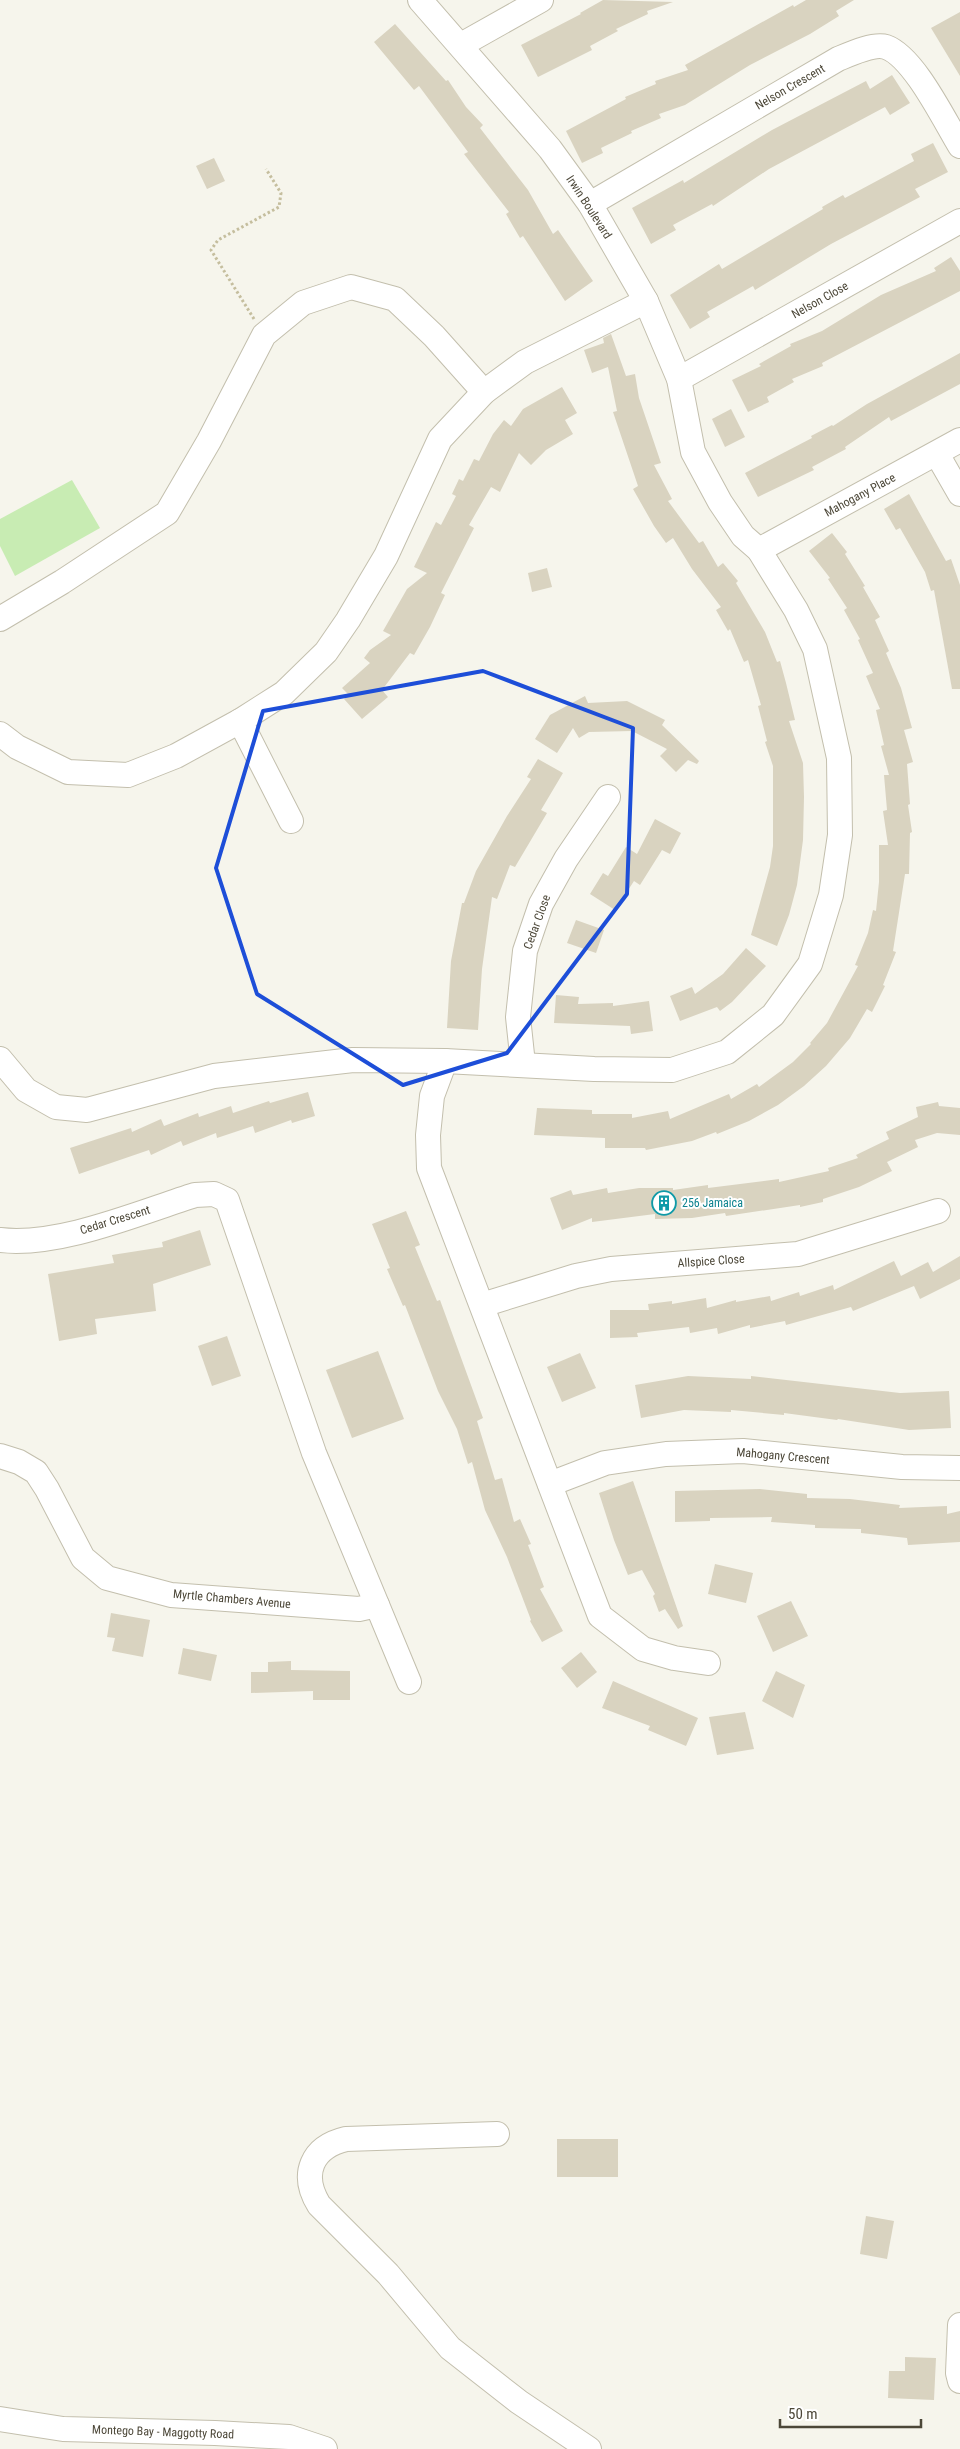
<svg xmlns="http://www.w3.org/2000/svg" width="960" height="2449" font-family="'Roboto Condensed',sans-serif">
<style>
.green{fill:#c8ecb3}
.building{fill:#d9d3c0}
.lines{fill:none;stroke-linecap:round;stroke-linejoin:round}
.minor-casing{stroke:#c3bfad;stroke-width:26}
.path{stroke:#c5be9e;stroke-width:3;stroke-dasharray:2.5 2.5;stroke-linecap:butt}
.minor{stroke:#fff;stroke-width:24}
.marked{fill:none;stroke:#1d4ed8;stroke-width:4;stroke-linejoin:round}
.labels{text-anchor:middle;stroke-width:4;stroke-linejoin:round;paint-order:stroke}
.street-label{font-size:12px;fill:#4c4738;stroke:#fff}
.culture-label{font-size:12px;fill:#0d838f;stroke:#fff;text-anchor:start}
</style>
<rect width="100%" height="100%" fill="#f6f5ec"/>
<polygon class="green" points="72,480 100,528 15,576 0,546 0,519"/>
<g class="building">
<polygon points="603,0 673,2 647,11 648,14 616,29 618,31 590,46 592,50 538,77 521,45 581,14 580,13"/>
<polygon points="806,0 854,0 836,11 839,16 810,34 750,65 685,105 659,114 661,118 631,131 632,133 601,148 603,153 582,163 566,131 626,99 625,97 656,84 655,81 688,70 685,65 793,5 794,7"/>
<polygon points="960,12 960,76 931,28"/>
<polygon points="395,24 446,81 448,80 466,107 483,125 480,128 528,190 553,234 558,230 593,281 565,301 523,236 520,238 506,214 509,212 464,154 468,152 419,86 414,90 374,42"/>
<polygon points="892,75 910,103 890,115 885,107 769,169 713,206 712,204 673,225 676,230 651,244 632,208 683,180 684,183 772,130 866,81 870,89"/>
<polygon points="933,143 948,172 915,189 920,197 831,244 755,290 753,286 707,312 710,317 690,329 670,295 719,264 722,269 823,209 822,207 843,195 845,198 914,161 911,154"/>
<polygon points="214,158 225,181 207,189 196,166"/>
<polygon points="951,257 960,271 960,291 822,363 823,366 792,379 794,382 767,397 769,402 748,412 732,380 761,366 759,364 791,346 790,344 822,331 881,295 936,271 934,268"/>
<polygon points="611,334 626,376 635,374 639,398 661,463 654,465 672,499 668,501 699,543 703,541 718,567 723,563 738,581 736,583 765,632 777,662 780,661 786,683 795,720 789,721 803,763 804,797 803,840 797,885 789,915 777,946 751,935 770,867 773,846 773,766 765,742 767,741 758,706 761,705 748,660 744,662 730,629 728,631 716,610 721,607 692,569 673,538 666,543 654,526 633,489 638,486 613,412 617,411 608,367 592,373 584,350 604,343 603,338"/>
<polygon points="960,353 960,384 891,421 889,417 845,447 846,449 812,467 814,470 758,497 745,473 812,438 811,436 832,425 833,426 867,404"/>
<polygon points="562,387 577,413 565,420 573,434 546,450 531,465 519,453 500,492 491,487 469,525 474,528 441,593 445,595 430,627 414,655 410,653 382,690 388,697 362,719 344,699 349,695 342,688 370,663 364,658 370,650 391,635 383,631 407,589 427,573 414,567 436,522 441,525 456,496 452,494 459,479 463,481 474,459 479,461 493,434 504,420 511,426 523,409"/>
<polygon points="731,409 745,437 725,447 712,419"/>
<polygon points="909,494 946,561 951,559 960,585 960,689 952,689 934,590 931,591 925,572 900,528 896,530 884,509"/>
<polygon points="832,533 847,552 845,554 865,586 863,587 880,617 875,620 889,651 886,653 901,688 912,728 904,730 913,762 907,764 910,804 908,805 912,832 910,833 909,874 905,874 893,951 896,952 883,985 885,986 872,1012 867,1009 850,1038 826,1066 804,1086 778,1105 749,1121 717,1134 716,1132 692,1141 646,1150 645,1148 605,1148 605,1138 534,1135 537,1108 592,1110 592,1114 632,1114 632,1118 668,1111 670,1119 729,1094 731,1099 757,1084 759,1087 793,1062 811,1044 810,1043 827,1023 858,966 855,965 868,933 873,910 876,911 879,882 879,845 888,845 883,811 887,810 884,775 889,775 881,746 884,745 876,710 880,709 866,676 873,673 858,640 860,639 844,610 847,608 828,579 830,578 809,551"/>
<polygon points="547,568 552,587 532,592 528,573"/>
<polygon points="585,696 588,703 627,701 665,720 662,725 699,761 697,764 688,760 676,772 660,756 667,749 632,731 589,732 579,738 573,728 557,753 535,739 550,715"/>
<polygon points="538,759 563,773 541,810 547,813 515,867 510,865 497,899 492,897 482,969 478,1030 447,1028 451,961 462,903 464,903 476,871 507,816 531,779 527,777"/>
<polygon points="655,819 681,833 670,854 662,850 640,885 634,881 615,910 590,894 603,873 608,876 626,847 637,854"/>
<polygon points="576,920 604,930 596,953 567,943"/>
<polygon points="746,948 766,966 732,1002 720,1011 717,1007 680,1021 670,996 692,987 695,994 723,974"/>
<polygon points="556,995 579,997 578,1004 613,1003 613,1006 649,1001 653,1031 631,1034 630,1026 554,1023"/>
<polygon points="308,1092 315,1116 292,1123 291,1120 255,1133 253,1126 217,1138 216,1133 183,1146 181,1141 151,1155 149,1150 79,1174 70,1148 131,1128 132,1132 161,1119 164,1126 198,1113 199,1117 231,1106 233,1113 269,1101 270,1103"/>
<polygon points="938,1102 939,1106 960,1108 960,1135 937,1133 915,1140 918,1147 887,1162 892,1171 859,1187 823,1199 823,1202 800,1207 800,1205 726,1216 725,1213 692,1218 655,1219 655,1214 592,1222 592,1218 562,1230 550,1198 571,1190 573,1195 607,1188 608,1193 639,1188 673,1188 673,1190 708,1185 708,1188 779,1179 779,1182 829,1171 828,1168 858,1158 856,1155 889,1139 886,1132 918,1117 916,1107"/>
<polygon points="406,1211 420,1245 415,1247 437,1301 440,1300 483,1418 477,1421 495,1480 502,1478 514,1522 520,1519 531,1544 528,1545 544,1587 540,1589 563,1631 542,1642 530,1621 531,1620 507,1557 485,1510 472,1462 468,1464 457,1429 438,1391 405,1305 403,1306 387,1269 390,1268 372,1224"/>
<polygon points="200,1230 211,1265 153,1284 156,1311 95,1319 97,1334 59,1341 48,1274 114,1263 112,1255 163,1247 162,1242"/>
<polygon points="960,1256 960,1279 920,1299 914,1286 853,1311 851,1307 786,1325 785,1321 750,1328 750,1325 718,1334 717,1328 690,1333 689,1327 637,1333 638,1337 610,1338 610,1310 649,1310 648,1304 672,1301 672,1304 706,1298 707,1308 736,1300 736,1302 770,1296 771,1301 799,1292 800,1296 833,1285 834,1290 894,1261 901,1276 928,1262 933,1272"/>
<polygon points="227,1336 241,1376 212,1386 198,1346"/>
<polygon points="378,1351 404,1419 352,1438 326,1370"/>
<polygon points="580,1353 596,1388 562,1402 547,1367"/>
<polygon points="688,1376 751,1379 751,1376 900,1393 949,1391 951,1428 909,1430 838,1419 837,1420 784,1413 784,1415 731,1410 731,1412 684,1410 641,1418 635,1385"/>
<polygon points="633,1481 683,1626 678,1629 665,1609 659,1612 653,1596 655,1594 642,1570 628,1575 614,1540 599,1493"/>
<polygon points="760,1489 807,1494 807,1498 850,1499 900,1505 899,1508 947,1506 947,1514 960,1511 960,1542 908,1545 907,1538 861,1533 861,1529 815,1528 815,1525 771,1522 772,1517 710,1518 710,1521 675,1522 675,1491"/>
<polygon points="715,1564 753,1573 746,1603 708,1594"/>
<polygon points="791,1601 808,1636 773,1652 757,1616"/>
<polygon points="111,1613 150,1620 143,1657 112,1651 115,1638 107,1637"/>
<polygon points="183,1648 217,1655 211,1681 178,1674"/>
<polygon points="581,1652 597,1672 577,1688 561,1668"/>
<polygon points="291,1661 291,1670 350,1671 350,1700 313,1700 313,1691 251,1693 251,1672 268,1672 268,1662"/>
<polygon points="776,1671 805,1685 793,1718 762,1701"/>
<polygon points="613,1681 698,1718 686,1746 648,1730 650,1726 602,1708"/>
<polygon points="745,1712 754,1749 717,1755 709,1717"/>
<rect x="557" y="2139" width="61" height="38"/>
<polygon points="866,2216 894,2221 887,2259 860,2254"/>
<polygon points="905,2357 936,2358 934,2400 888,2398 889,2371 905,2371"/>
</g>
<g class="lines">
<g class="minor-casing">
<g id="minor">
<polyline points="461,45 541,0"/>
<path d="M590 204 838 59C850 54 874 43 886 47 914 57 944 120 960 146"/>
<polyline points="679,379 960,221"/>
<polyline points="937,454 960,494"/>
<polyline points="759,550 960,440"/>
<polyline points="0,619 62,582 167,513 209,441 264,335 303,303 351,287 395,299 434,336 484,392"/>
<polyline points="240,721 291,821"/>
<polyline points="0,734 17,747 68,772 128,775 176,756 240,721 284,693 326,652 348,620 386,556 440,439 484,392 525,362 646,301"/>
<polyline points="0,1059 26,1090 56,1107 87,1110 214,1076 353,1060 445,1061 594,1069 672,1070 727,1052 773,1015 810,964 831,895 840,835 839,758 815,649 796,610 759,550 743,536 720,502 693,452 679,379 646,301 590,204 550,149 420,0"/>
<polyline points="445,1061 432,1096 428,1135 429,1168 600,1616 643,1649 674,1658 708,1663"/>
<polyline points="523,1064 518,1017 525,951 541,904 566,859 608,797"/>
<path d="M0 1240C59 1247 138 1213 195 1195L214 1194 227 1200 314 1453 409 1682"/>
<polyline points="482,1305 576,1276 611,1269 798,1254 938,1211"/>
<polyline points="0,1456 19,1462 36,1472 47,1489 83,1558 107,1578 171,1595 359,1609 377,1605"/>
<polyline points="550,1484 605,1463 666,1454 743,1451 902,1467 960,1468"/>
<path d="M497 2134 346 2139C312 2147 300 2174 319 2205L388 2274 450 2348 519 2402 589 2449"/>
<polyline points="960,2325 958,2373 960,2381"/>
<polyline points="0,2419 63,2429 215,2433 289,2437 325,2449"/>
</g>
</g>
<polyline class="path" points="254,319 211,250 218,240 279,207 281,193 266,169"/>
<use href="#minor" class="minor"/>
</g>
<path class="marked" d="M483 671 633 728 627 894 507 1053 403 1085 257 994 216 868 263 711Z"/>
<defs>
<g id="building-ring" transform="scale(1.25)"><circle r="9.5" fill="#fff" stroke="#0f9aa8" stroke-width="1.5"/><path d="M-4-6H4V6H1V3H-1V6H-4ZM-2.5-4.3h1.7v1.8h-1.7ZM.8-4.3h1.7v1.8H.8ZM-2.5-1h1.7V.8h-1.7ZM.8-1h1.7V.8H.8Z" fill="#0f9aa8"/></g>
</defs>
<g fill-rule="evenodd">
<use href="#building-ring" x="664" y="1203"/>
</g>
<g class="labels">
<g class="street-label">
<text transform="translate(790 87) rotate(-30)" y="4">Nelson Crescent</text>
<text transform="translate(589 207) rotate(57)" y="4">Irwin Boulevard</text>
<text transform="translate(820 300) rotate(-29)" y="4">Nelson Close</text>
<text transform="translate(860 495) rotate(-28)" y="4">Mahogany Place</text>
<text transform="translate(537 922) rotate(-70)" y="4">Cedar Close</text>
<text transform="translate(115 1220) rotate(-17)" y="4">Cedar Crescent</text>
<text transform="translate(711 1261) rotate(-4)" y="4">Allspice Close</text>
<text transform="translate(783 1456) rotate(5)" y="4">Mahogany Crescent</text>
<text transform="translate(232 1599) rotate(5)" y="4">Myrtle Chambers Avenue</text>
<text transform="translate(163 2432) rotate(2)" y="4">Montego Bay - Maggotty Road</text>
</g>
<g class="culture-label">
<text x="682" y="1207">256 Jamaica</text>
</g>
</g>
<path d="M780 2419v8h141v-8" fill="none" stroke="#4c4738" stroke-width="2.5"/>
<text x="788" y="2419" font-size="15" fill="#4c4738" stroke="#ffffff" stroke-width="4" paint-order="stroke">50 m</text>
</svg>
